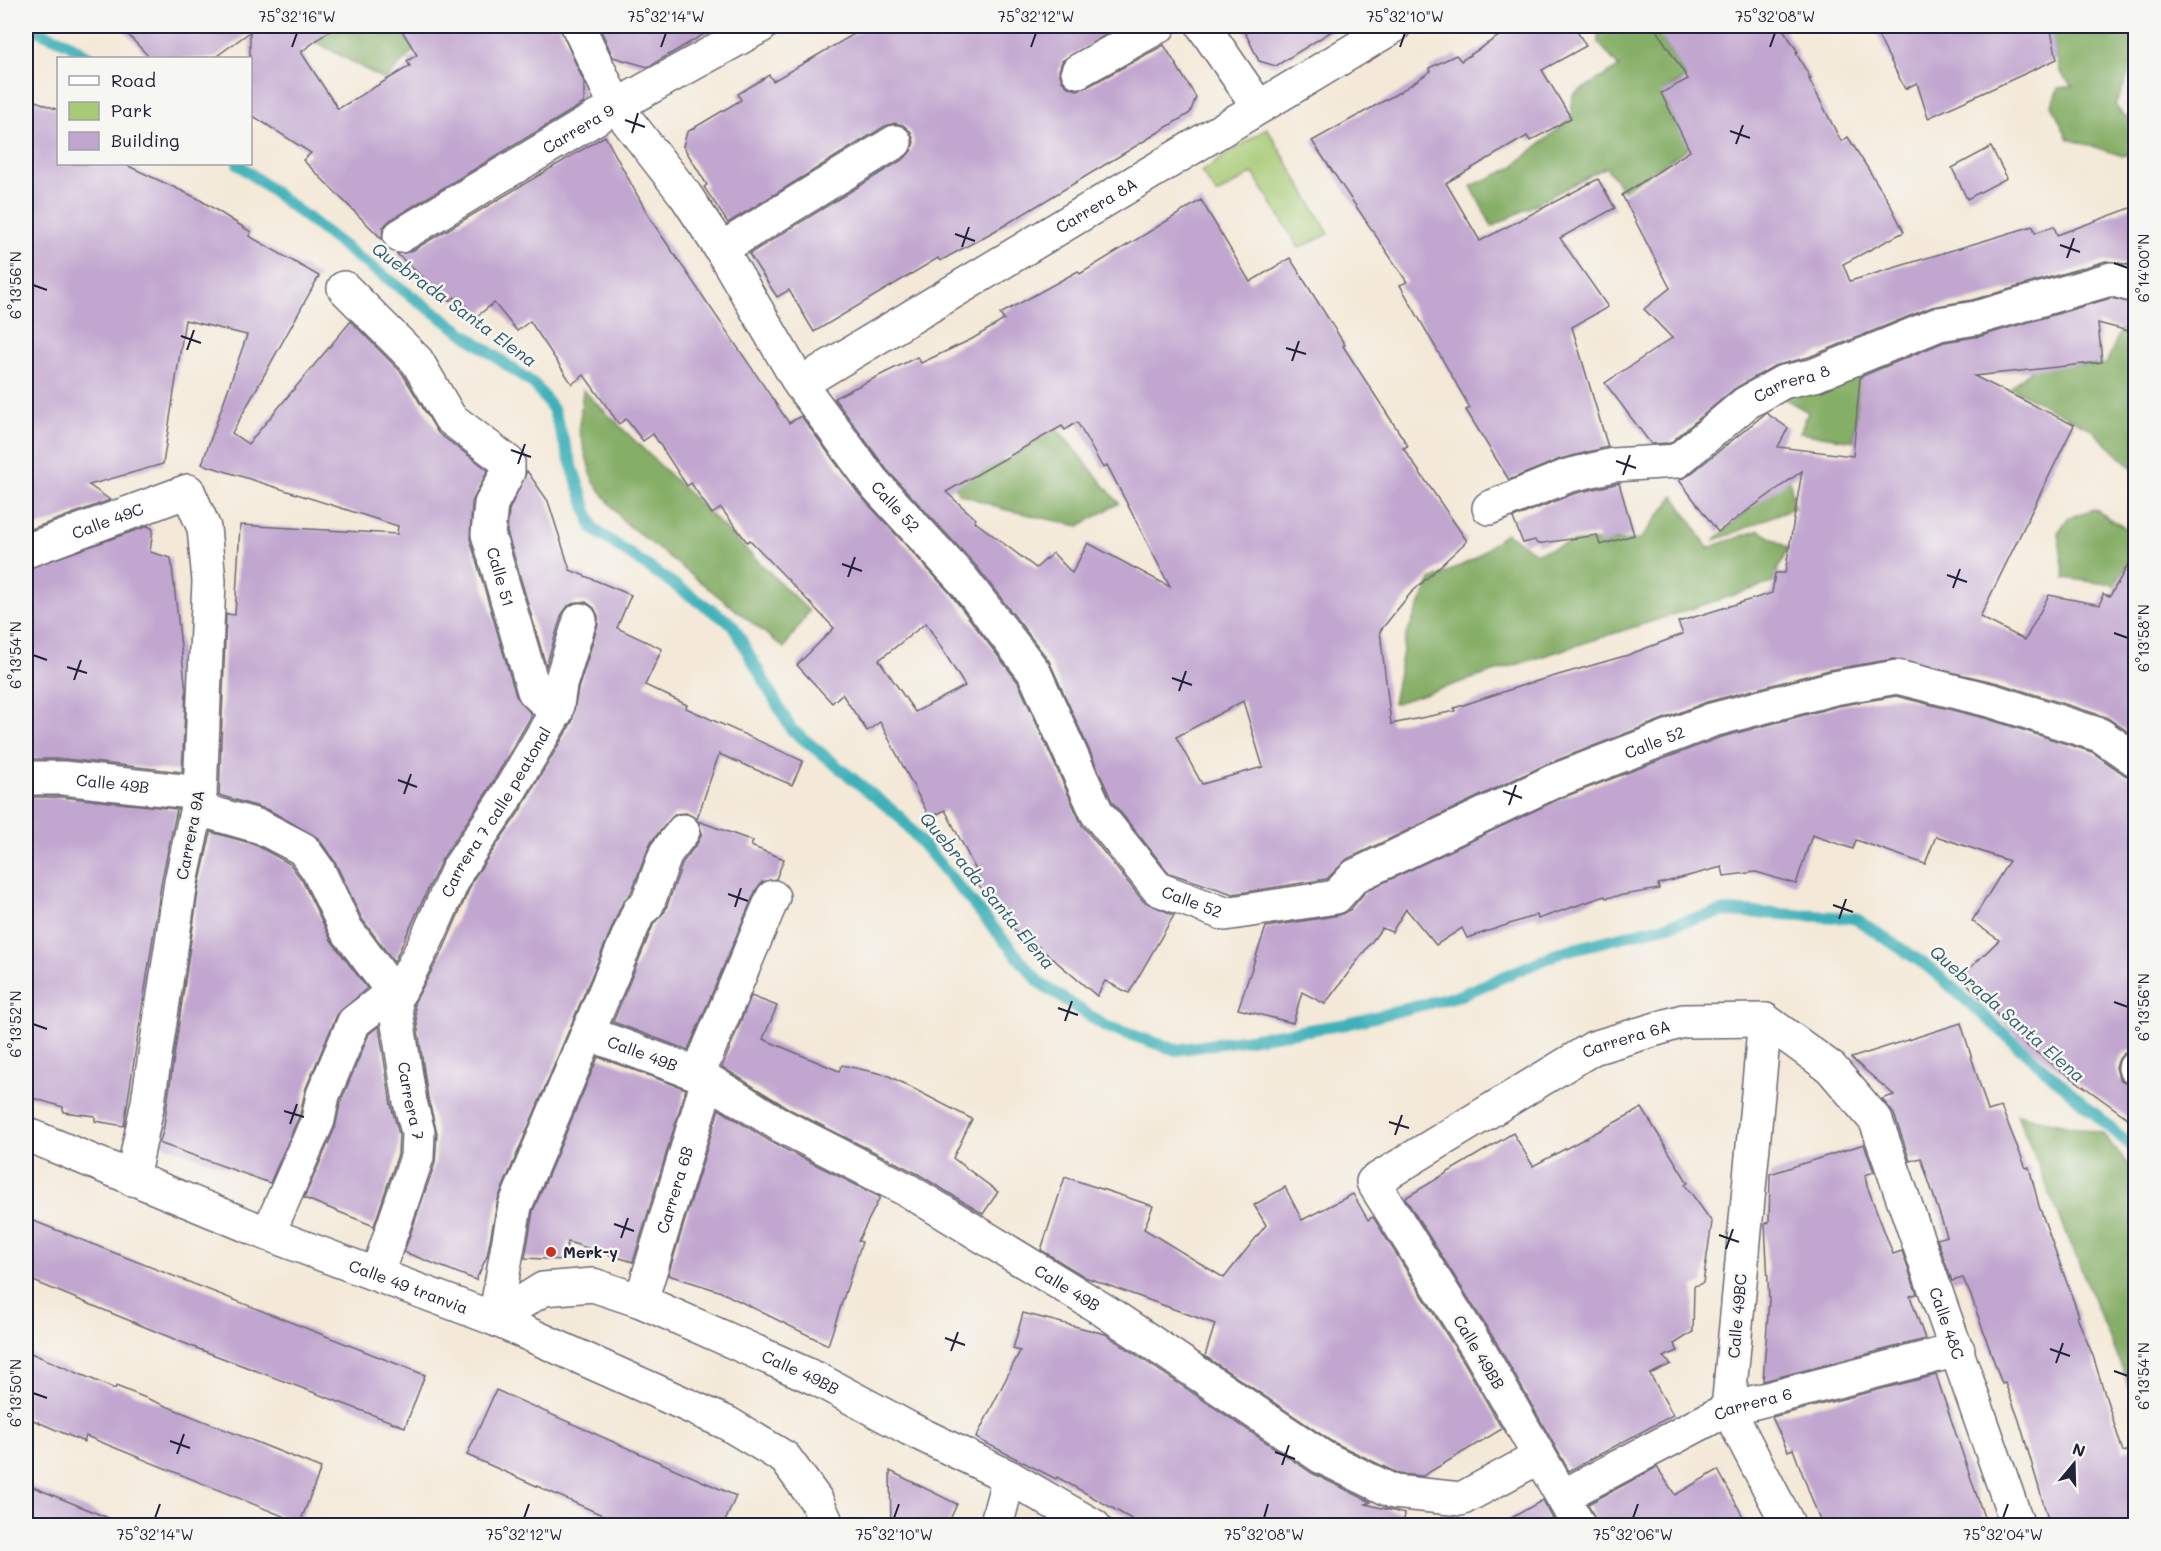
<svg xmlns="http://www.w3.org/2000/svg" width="2161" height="1551" font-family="Mali,sans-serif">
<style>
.green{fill:#a7ca74;stroke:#647658;stroke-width:1.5}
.forest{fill:#85ae66;stroke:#546850;stroke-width:1.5}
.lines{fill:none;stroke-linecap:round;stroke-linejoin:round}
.stream{stroke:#41b1b9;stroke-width:12}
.building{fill:#c1a6cf;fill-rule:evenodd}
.minor-casing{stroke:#6c6872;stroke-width:36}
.major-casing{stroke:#6c6872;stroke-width:36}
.minor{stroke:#fff;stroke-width:33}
.major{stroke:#fff;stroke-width:33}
.ticks{fill:none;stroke:#22223b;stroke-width:2}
.poi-dot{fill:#c8321e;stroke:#f6f6f2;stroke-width:2}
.labels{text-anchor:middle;stroke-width:5;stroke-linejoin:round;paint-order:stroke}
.street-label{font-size:16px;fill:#22223b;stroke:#f6f6f2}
.poi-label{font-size:16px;font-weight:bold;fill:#22223b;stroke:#f6f6f2;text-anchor:start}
.water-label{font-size:18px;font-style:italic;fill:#2e5b6d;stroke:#f6f6f2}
.neatline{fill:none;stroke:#22223b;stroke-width:2}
.ticks-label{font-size:15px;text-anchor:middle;fill:#22223b}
</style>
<rect width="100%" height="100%" fill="#f6f6f2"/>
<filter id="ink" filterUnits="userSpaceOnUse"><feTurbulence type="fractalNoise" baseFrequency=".0167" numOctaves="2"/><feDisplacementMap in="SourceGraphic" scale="12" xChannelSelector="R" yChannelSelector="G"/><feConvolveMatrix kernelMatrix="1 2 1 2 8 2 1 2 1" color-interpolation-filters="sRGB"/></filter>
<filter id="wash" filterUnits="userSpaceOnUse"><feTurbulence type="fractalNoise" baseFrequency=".008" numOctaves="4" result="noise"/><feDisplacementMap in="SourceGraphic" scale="24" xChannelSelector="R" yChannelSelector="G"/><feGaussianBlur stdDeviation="1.35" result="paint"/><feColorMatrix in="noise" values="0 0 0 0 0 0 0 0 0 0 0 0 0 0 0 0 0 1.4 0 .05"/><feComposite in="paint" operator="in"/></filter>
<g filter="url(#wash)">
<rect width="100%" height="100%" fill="#f4e9d8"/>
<polygon class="green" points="1267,128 1329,234 1299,248 1253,173 1217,194 1201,172"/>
<g class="forest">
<polygon points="336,26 399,26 414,50 385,80 314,41"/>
<polygon points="1598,26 1665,26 1670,32 1664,41 1687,77 1662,93 1675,121 1722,127 1623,190 1606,167 1492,227 1471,186 1510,169 1571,118 1573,95 1619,67 1598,42"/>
<path d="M2018 26H2135C2134 56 2130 78 2115 105L2122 114 2135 121V152L2123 156 2068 139 2052 105 2058 88 2072 86 2060 72 2054 45 2009 36Z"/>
<polygon points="2121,329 2135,338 2135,471 2091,429 2011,388 2045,357 2071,365 2106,364"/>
<polygon points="1928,340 1919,390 1859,388 1854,441 1800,433 1808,412 1773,392"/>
<polygon points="583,390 809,611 784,648 623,521 593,481 579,430"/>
<polygon points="1047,417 1119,503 1079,526 1003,509 958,493 953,481 992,454 1005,463 1033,442"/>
<path d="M1774 470 1790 480 1794 508C1766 517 1742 532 1714 540L1762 498Z"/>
<polygon points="1674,496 1708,548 1759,530 1788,548 1772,583 1393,704 1406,635 1431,580 1474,559 1506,533 1536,553 1573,542 1640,540"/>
<polygon points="2094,509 2135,534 2135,557 2132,557 2114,585 2065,578 2058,533 2068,518"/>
<polygon points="2017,1114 2102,1133 2135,1173 2135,1399"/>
</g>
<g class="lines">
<g class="stream">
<polyline points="26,26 67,43 91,58"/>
<polyline points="238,164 356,256 535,385 553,409 593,529 732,624 791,729 899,816 1040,983 1105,1026 1176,1050 1347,1024 1461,995 1561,952 1725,911 1855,918 1930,968 2136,1150"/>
</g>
</g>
<g id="blocks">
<g class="building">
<polygon points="120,26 336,26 301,52 338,109 410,66 407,61 417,55 399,26 559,26 584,82 584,103 390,220 383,227 382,239 303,160 311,153 250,114 250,32 214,58 150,58"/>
<polygon points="599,26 718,26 648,67 613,57"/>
<polygon points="868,26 1121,26 1062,61 1059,71 1062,81 1068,87 1077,90 1087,87 1164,45 1196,97 1190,113 1131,149 1000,228 940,261 938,258 814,332 789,290 777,297 749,254 905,158 911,151 914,142 911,132 903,125 895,123 885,126 728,223 704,187 707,185 683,146 687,132 741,100 738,94 769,75 773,81"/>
<polygon points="1242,26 1340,26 1276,66 1259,61"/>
<polygon points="1514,26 1574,26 1586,46 1542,70 1571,118 1530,141 1527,136 1446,183 1480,241 1598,179 1615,208 1560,238 1608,307 1572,327 1608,447 1560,459 1509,480 1466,410 1470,408 1400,285 1407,282 1312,141 1398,93 1431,71 1429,68 1456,55 1461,61"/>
<polygon points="1654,26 1781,26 1798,52 1796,53 1811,79 1809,79 1841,141 1848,137 1889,202 1904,232 1843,264 1850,281 2033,226 2035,233 2054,226 2057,235 2136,206 2136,266 2106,261 1972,300 1932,307 1809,357 1774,366 1734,389 1670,443 1651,444 1605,383 1672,338 1644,309 1670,288 1622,195 1690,151 1661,93 1688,79"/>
<polygon points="1873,26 2050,26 2057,59 1928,118 1917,83 1905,89"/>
<polygon points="26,97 58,110 58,164 124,164 197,198 251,232 249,236 319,276 232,433 248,444 351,321 402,373 438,433 488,470 472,502 470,539 516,696 532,715 487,792 442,859 394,962 362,919 335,862 318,838 269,810 219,795 226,614 235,615 240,525 397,534 398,526 202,464 247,335 185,320 163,464 89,485 110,500 26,531"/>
<path d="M605 136 651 220 789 423 801 416 858 493 949 592 1018 682 1082 825 1143 901 1174 915 1129 993 1105 981 1097 996 1027 937 1023 940 978 884 982 882 945 810 930 818 880 722 867 731 842 694 832 703 797 665 834 628 750 540 747 542 721 508 712 514 691 483 687 486 653 434 643 441 626 419 619 424 584 375 572 384 530 321 517 331 494 303 477 316 455 297 449 301 397 254 410 252ZM926 623 965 686 915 712 879 660Z"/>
<polygon points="1991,147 2007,178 1967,199 1952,168"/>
<path d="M1201 200 1250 282 1290 258 1345 345 1343 346 1408 446 1403 448 1467 541 1410 594 1380 631 1391 724 1455 711 1454 708 1527 684 1628 655 1683 634 1678 622 1772 593 1775 573H1785L1802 471 1718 532 1679 480 1689 475 1766 413 1788 428 1778 447 1853 456 1860 377 1944 342 1981 336 2111 298 2136 304V333L2098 323 2102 362 1974 376 2074 425 1980 617 2025 640 2049 595 2100 605 2103 594 2110 596 2136 551V737L2106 717 1998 683 1894 659 1829 670 1707 702 1545 765 1347 859 1327 879 1233 894 1169 873 1113 803 1049 661 977 567 887 470 834 398 917 357 921 363 972 339 1004 320 1000 314 1078 271 1080 274ZM1077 422 1103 468 1107 465 1170 587 1088 543 1072 573 1053 553 1036 568 974 521 976 519 946 492 1062 426 1065 430ZM1243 701 1263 767 1202 784 1176 737Z"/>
<polygon points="527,471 548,501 570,570 631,595 617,628 662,649 645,685 687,705 686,708 803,761 792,785 719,754 697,819 686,813 675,814 651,842 631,893 622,904 498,1199 487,1256 476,1280 404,1252 435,1163 437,1133 428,1098 414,1003 443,950 474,878 519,812 572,722 578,689 598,625 598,616 594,608 586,602 576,602 568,606 562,614 546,666 507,532 509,510"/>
<polygon points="1619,483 1634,535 1600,545 1597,535 1537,544 1535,540 1523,543 1513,518 1573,494"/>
<polygon points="148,526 153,529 150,552 171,558 186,691 182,772 65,759 26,759 26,569"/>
<polygon points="1896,696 1988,719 2092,752 2125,775 2136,779 2136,1049 2125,1052 2119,1059 2116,1067 2119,1078 2126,1084 2136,1087 2136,1124 2026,1045 1961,977 1999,940 1972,921 2009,861 1936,836 1925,864 1856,840 1853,849 1812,835 1796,884 1756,872 1724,876 1722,867 1658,884 1659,889 1606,898 1605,896 1538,919 1537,915 1467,938 1462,928 1436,945 1406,909 1392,932 1382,928 1325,1004 1302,992 1293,1023 1238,1009 1266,927 1340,915 1350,910 1366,891 1559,799 1718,738 1838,706"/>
<polygon points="26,797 62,797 177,809 162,879 124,1126 95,1121 95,1116 63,1112 63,1107 26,1096"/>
<polygon points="698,821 753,841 751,846 784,859 776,879 762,882 756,890 688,1050 613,1022 654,923 665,911 683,862 698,842 702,833"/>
<polygon points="211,832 254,844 290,864 302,880 331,940 367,988 337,1015 306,1088 300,1114 270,1183 159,1143 163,1132 199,885"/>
<polygon points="751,996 777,1006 763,1039 839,1071 842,1065 887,1075 972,1119 953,1158 998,1192 983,1214 918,1174 791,1110 722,1067"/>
<polygon points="1961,1023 1988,1111 2001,1107 2026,1168 2029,1167 2039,1206 2079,1316 2077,1317 2093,1356 2123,1452 2136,1447 2136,1526 2050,1526 2019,1420 2005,1383 2002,1384 1971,1296 1963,1278 1952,1281 1937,1239 1947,1236 1921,1158 1910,1161 1894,1114 1882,1099 1894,1095 1851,1058"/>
<polygon points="379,1026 391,1105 399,1134 398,1154 374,1226 304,1198 335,1128 341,1101 369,1034"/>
<polygon points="598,1057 686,1089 633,1262 568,1242 563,1260 525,1258 533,1211"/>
<polygon points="1642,1108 1688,1183 1685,1185 1712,1222 1703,1283 1694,1286 1693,1332 1674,1344 1678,1351 1663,1357 1671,1364 1650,1374 1673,1415 1569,1471 1496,1342 1405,1198 1513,1133 1533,1166"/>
<polygon points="719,1109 773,1143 880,1197 858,1241 862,1242 828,1345 719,1291 668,1275"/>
<polygon points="1864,1144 1874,1172 1865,1175 1867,1186 1893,1254 1902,1251 1917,1294 1910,1296 1925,1339 1763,1381 1769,1300 1765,1224 1769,1222 1770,1174"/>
<polygon points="1065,1177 1153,1206 1144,1229 1224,1278 1266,1225 1254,1205 1285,1187 1302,1220 1353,1194 1368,1220 1373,1217 1464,1362 1502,1429 1423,1476 1399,1474 1331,1441 1205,1356 1215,1324 1085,1277 1041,1250"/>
<polygon points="26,1218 425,1375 405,1427 196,1348 26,1278"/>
<polygon points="1023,1313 1105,1334 1312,1473 1371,1502 1366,1504 1405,1514 1403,1526 1144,1526 1057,1477 1056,1479 976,1438 1020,1351 1013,1349"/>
<polygon points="26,1351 115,1389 116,1386 321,1468 300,1523 86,1436 84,1442 26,1417"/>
<polygon points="1936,1375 1987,1526 1822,1526 1793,1449 1788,1451 1772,1417"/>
<polygon points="496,1390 736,1496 723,1526 627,1526 467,1455"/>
<polygon points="1657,1467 1675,1495 1718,1470 1748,1526 1598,1526 1588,1504"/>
<polygon points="890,1471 957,1504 947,1526 891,1526"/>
<polygon points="26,1484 125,1525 124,1526 26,1526"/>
<polygon points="1543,1500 1557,1526 1497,1526"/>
</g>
</g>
</g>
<g filter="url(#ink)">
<use href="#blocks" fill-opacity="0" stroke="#6c6872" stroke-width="1.5"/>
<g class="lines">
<g class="minor-casing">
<g id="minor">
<path id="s1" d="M578 26 616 106 686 196 721 249 800 384 873 482 963 580 1034 672 1097 813 1158 889 1225 914 1336 897 1355 876 1552 782 1712 720 1834 688 1897 677 1993 701 2100 735 2136 760"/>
<polyline points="1203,26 1258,106"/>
<polyline points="1078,71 1159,26"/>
<path id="s2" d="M400 236 616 106 761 26"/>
<polyline points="721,249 895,142"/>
<path id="s3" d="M344 288 417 361 450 418 508 462V472L491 504 488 534 534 691 556 712"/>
<path id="s4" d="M800 384 1394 26"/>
<path id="s5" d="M1489 508 1567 476 1613 465 1677 461 1746 403 1783 382 1815 375 1939 324 1976 318 2111 279 2136 286"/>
<path id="s6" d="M26 551 188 491 204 528 209 581 200 793 181 882 148 1102 132 1179"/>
<path id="s7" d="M26 778H63L200 793"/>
<path id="s8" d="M198 809 261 827 303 849 318 870 346 929 393 992 410 1102 418 1132 417 1157 377 1274"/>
<polyline points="1765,1020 1728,1409 1789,1526"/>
<path id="s9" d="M590 1034 698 1074 782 1126 909 1191 1105 1311 1322 1457 1394 1492 1461 1499 1539 1457"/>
<polyline points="2135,1068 2136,1068"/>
<polyline points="698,1074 773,897"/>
<path id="s10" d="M268 1234 318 1120 323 1095 354 1022 393 992 400 991 426 941 458 869 503 802 556 712 560 685 580 620"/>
<path id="s11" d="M641 1301 708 1080"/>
<path id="s12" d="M495 1319 543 1289 593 1285 641 1301 817 1379 910 1429 1009 1477 1094 1526"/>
<polyline points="495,1319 515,1206 639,911 647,905 666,853 683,831"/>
<path id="s13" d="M1563 1496 1728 1409 1958 1350"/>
<polyline points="996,1526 1009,1477"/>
<path id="s14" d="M1579 1526 1480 1352 1373 1182 1593 1048 1683 1021 1765 1020 1831 1068 1876 1121 2018 1526"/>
</g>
</g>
<g class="major-casing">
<g id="major">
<path id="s15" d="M26 1134 268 1234 495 1319 727 1423 785 1458 816 1500 828 1526"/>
</g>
</g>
<use href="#minor" class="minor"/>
<use href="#major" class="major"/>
</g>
</g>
<path class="ticks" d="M292 47 297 33M661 47 666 33M1031 47 1036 33M1400 47 1405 33M1770 47 1775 33M625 120 645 127M1730 131 1750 138M632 133 638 113M1736 144 1743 125M955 234 975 241M2060 245 2080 252M962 247 969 227M2067 258 2074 238M2114 263 2128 268M33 285 47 290M181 336 201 343M1286 348 1306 354M187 350 194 330M1292 361 1299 341M511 450 531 457M1616 461 1636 468M518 464 525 444M1623 475 1630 455M842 564 862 571M1947 575 1967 582M848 577 855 557M1953 588 1960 569M2114 633 2128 638M33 655 47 660M67 667 87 673M1172 678 1192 685M74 680 81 660M1179 691 1186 671M398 780 417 787M1503 791 1522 798M404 794 411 774M1509 805 1516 785M728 894 748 901M1833 905 1853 912M735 907 741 888M1839 919 1846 899M2114 1002 2128 1007M1058 1008 1078 1015M1065 1021 1072 1001M33 1024 47 1029M284 1111 304 1117M1389 1122 1409 1128M290 1124 297 1104M1395 1135 1402 1115M614 1224 634 1231M1719 1235 1739 1242M621 1238 628 1218M1726 1249 1733 1229M945 1338 965 1345M2050 1349 2070 1356M951 1351 958 1332M2056 1363 2063 1343M2114 1371 2128 1376M33 1393 47 1398M170 1441 190 1448M1275 1452 1295 1459M177 1454 184 1434M1282 1465 1289 1445M155 1518 160 1504M524 1518 529 1504M894 1518 899 1504M1264 1518 1268 1504M1633 1518 1638 1504M2003 1518 2008 1504"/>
<circle class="poi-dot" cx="551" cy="1252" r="6"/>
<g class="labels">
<g class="street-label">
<text dy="6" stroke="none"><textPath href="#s2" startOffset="208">Carrera 9</textPath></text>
<text dy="6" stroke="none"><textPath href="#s4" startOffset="346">Carrera 8A</textPath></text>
<text dy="6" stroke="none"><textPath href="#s5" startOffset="336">Carrera 8</textPath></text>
<text dy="6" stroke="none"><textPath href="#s1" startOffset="578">Calle 52</textPath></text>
<text dy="6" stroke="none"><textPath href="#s6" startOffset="87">Calle 49C</textPath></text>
<text dy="6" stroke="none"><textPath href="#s3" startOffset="363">Calle 51</textPath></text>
<text dy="6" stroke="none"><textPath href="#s1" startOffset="1586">Calle 52</textPath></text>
<text dy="6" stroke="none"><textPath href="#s7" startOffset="87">Calle 49B</textPath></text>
<text dy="6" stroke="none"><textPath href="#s10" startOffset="489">Carrera 7 calle peatonal</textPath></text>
<text transform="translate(190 835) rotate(-79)" y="6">Carrera 9A</text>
<text dy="6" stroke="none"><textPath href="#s1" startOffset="1082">Calle 52</textPath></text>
<text dy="6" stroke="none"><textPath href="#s14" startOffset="693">Carrera 6A</textPath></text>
<text dy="6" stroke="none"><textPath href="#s9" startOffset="56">Calle 49B</textPath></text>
<text dy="6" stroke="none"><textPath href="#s8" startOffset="393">Carrera 7</textPath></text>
<text dy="6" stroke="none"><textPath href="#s11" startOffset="116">Carrera 6B</textPath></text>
<text dy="6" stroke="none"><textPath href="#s15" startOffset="412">Calle 49 tranvia</textPath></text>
<text dy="6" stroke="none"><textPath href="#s9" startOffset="542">Calle 49B</textPath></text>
<text transform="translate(1737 1316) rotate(-85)" y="6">Calle 49BC</text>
<text dy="6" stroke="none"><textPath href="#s14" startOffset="1200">Calle 48C</textPath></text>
<text transform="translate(1479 1352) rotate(59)" y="6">Calle 49BB</text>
<text dy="6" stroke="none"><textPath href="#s12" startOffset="332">Calle 49BB</textPath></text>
<text dy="6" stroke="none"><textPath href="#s13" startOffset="212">Carrera 6</textPath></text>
</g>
<g class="poi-label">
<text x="563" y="1258">Merk-y</text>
</g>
<g class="water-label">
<text transform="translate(454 305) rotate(36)" y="6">Quebrada Santa Elena</text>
<text transform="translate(987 891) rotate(50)" y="6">Quebrada Santa Elena</text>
<text transform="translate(2007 1014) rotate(41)" y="6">Quebrada Santa Elena</text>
</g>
</g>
<rect width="2161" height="1551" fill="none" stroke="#f6f6f2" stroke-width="66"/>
<rect x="57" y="57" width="195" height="108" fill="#f6f6f2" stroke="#a1a1a9" stroke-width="1.5"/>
<rect x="69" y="76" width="30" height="9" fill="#ffffff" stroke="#a1a1a9" stroke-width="1.5"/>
<text x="111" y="87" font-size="18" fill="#22223b">Road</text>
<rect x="69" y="102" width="30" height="18" fill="#a7ca74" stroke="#a1a1a9" stroke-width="1.5"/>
<text x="111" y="117" font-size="18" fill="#22223b">Park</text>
<rect x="69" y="132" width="30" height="18" fill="#c1a6cf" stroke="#a1a1a9" stroke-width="1.5"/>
<text x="111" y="147" font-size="18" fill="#22223b">Building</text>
<g transform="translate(2074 1464) rotate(19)" stroke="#f6f6f2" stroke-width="4.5" paint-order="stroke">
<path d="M0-4.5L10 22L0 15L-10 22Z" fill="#22223b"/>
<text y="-9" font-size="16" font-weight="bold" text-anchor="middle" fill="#22223b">N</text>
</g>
<rect x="33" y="33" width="2095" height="1485" class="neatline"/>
<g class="ticks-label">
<text x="297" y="22">75°32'16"W</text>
<text x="666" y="22">75°32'14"W</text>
<text x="1036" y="22">75°32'12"W</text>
<text x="1405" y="22">75°32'10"W</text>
<text x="1775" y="22">75°32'08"W</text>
<text transform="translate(2144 268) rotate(-90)" y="5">6°14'00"N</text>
<text transform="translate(16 285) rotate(-90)" y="5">6°13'56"N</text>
<text transform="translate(2144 638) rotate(-90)" y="5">6°13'58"N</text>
<text transform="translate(16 655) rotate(-90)" y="5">6°13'54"N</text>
<text transform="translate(2144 1007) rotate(-90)" y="5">6°13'56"N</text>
<text transform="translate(16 1024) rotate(-90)" y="5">6°13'52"N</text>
<text transform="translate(2144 1376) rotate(-90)" y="5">6°13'54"N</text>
<text transform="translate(16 1393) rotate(-90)" y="5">6°13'50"N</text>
<text x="155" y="1540">75°32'14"W</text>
<text x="524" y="1540">75°32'12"W</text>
<text x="894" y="1540">75°32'10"W</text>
<text x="1264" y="1540">75°32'08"W</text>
<text x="1633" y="1540">75°32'06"W</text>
<text x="2003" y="1540">75°32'04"W</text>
</g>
</svg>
